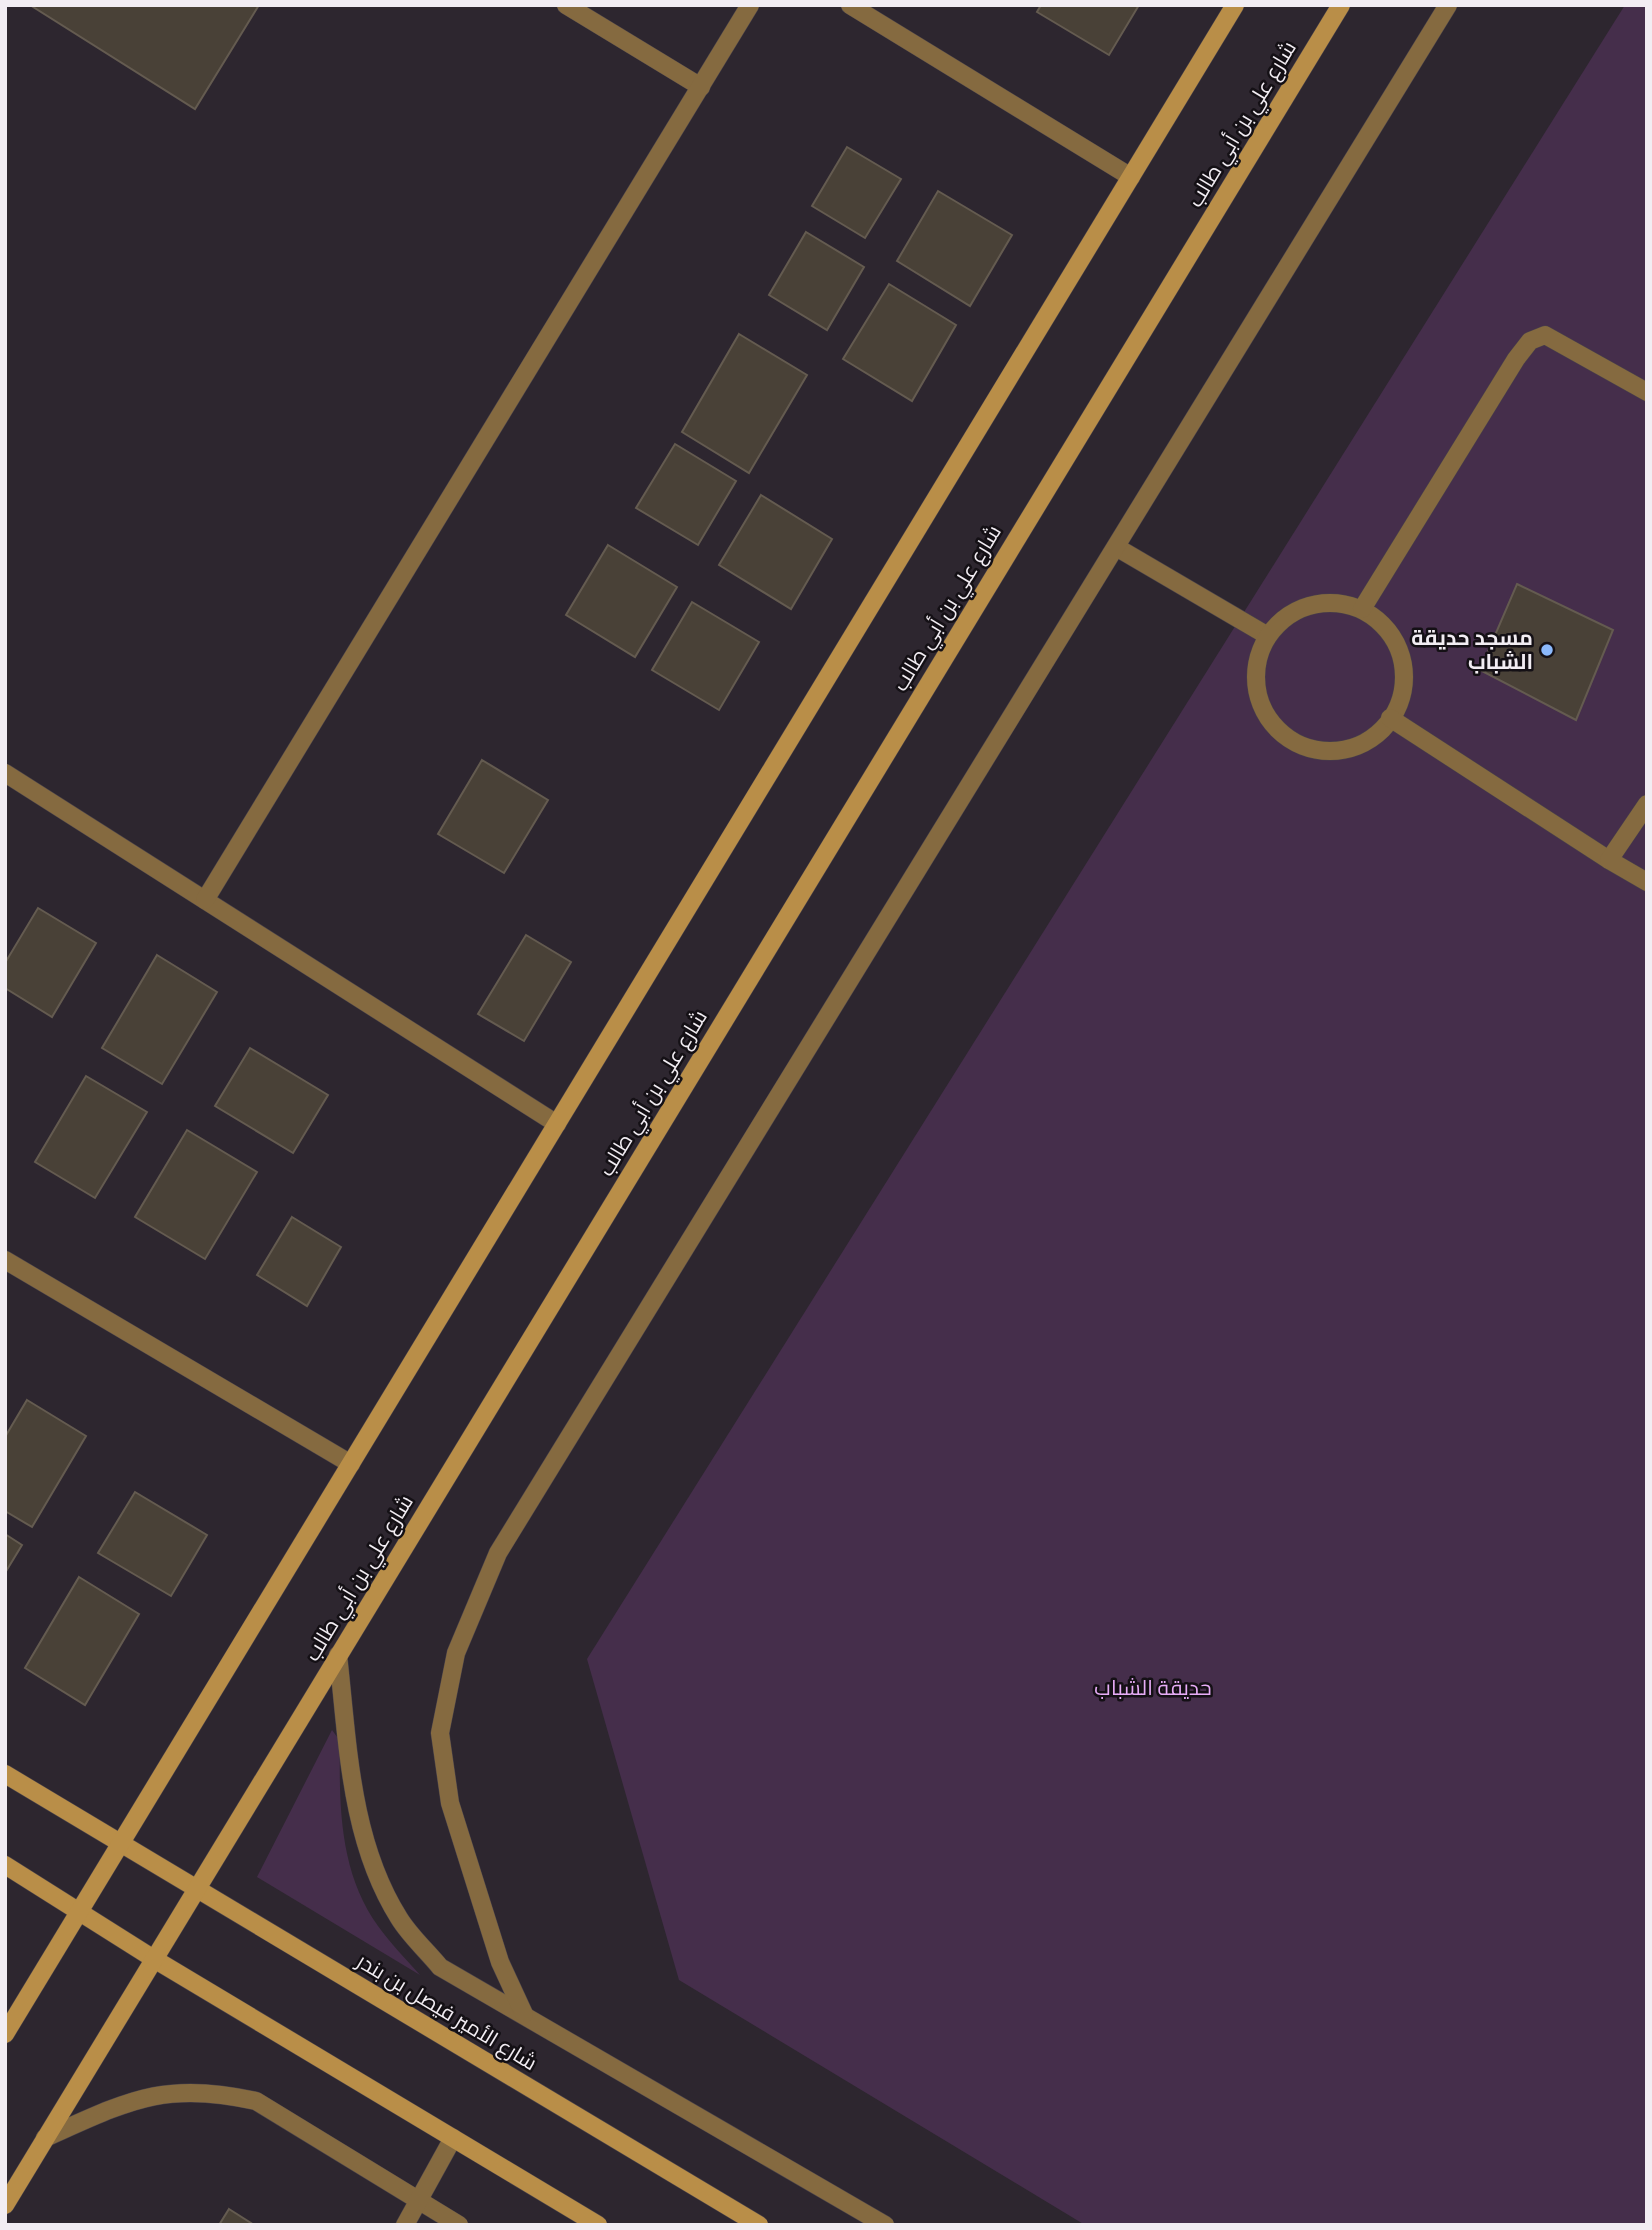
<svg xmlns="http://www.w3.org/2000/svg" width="1652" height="2230" font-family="Ubuntu,Cairo,sans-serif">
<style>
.green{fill:#452e4b}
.building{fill:#494137;stroke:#645b50;stroke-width:2}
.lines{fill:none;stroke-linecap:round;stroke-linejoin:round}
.lane-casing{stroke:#49424a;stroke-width:19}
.street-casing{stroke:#49424a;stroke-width:19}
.secondary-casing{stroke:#49424a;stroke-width:19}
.lane{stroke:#856a40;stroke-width:18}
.street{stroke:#856a40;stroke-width:18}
.secondary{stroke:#b98e48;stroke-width:18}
.poi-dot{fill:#8bb9fc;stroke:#141015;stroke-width:2.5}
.labels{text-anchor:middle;stroke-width:5;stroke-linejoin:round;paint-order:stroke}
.street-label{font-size:21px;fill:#f2edf3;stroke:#141015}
.poi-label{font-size:21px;font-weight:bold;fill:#f2edf3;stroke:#141015;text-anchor:end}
.park-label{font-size:21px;fill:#e7acf7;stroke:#141015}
</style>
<rect width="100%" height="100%" fill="#2d262f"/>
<g class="green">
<polygon points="1625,5 1647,5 1647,2225 1085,2225 679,1980 587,1659"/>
<path d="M332 1730 340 1741C339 1804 339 1872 378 1926 390 1943 406 1959 420 1975L257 1877Z"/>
</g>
<g class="building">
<polygon points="30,5 259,5 195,109"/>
<polygon points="1041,5 1139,5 1109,55 1037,12"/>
<polygon points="847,147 901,179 865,238 812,206"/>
<polygon points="938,191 1012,235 970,306 897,261"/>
<polygon points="806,232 864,267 827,330 769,295"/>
<polygon points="889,284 956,325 912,401 843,359"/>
<polygon points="739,334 807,375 749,473 682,432"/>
<polygon points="675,444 736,481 698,545 636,508"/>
<polygon points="761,495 832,539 791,609 719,565"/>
<polygon points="608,545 677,587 635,657 566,615"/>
<polygon points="1517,584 1613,630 1576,720 1480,670"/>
<polygon points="692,602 759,642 719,710 652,670"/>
<polygon points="482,760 548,800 504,873 438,834"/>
<polygon points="38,908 96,943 52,1017 5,988 5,963"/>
<polygon points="526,935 571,962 524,1041 478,1014"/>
<polygon points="157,955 217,992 162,1084 102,1048"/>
<polygon points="250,1048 328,1095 293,1153 215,1106"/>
<polygon points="86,1076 147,1112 95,1198 35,1162"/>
<polygon points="187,1130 257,1172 205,1259 135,1217"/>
<polygon points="292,1217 341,1247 307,1306 257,1275"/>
<polygon points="27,1400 86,1436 32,1527 5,1511 5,1437"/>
<polygon points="135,1492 207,1535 171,1596 98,1553"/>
<polygon points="5,1534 22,1545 5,1573"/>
<polygon points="79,1577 139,1614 85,1705 25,1668"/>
<polygon points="229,2209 254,2225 219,2225"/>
</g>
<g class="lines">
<g class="lane-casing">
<g id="lane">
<polyline points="1116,547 1268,636"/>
<circle cx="1330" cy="677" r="74"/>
<polyline points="1362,609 1516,359 1530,341 1545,335 1647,392"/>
<polyline points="1390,718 1609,860"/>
<polyline points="1647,804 1609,860 1647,882"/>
<path d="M338 1655C348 1744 350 1840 399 1918 410 1936 427 1951 440 1967L885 2225"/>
</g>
</g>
<g class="street-casing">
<g id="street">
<polyline points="566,5 701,87"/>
<polyline points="850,5 1131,177"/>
<polyline points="5,773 557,1124"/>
<polyline points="205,900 750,5"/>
<polyline points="5,1260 351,1464"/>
<polyline points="524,2014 500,1962 450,1803 440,1733 456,1653 498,1553 1448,5"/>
<path d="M45 2138C128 2101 164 2080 256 2101L459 2225"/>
<polyline points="405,2225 453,2138"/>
</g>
</g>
<g class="secondary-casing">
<g id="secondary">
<polyline points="5,1774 759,2225"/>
<polyline points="5,1865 154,1959 598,2225"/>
<polyline points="5,2034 1235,5"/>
<polyline points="5,2205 1341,5"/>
</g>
</g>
<use href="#lane" class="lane"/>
<use href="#street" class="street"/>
<use href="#secondary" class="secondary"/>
</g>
<circle class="poi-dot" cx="1547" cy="650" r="7"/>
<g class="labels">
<g class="street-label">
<text transform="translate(1242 124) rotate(-59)" y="7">شارع علي بن أبي طالب</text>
<text transform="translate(947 608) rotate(-59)" y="7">شارع علي بن أبي طالب</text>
<text transform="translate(653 1093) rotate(-59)" y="7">شارع علي بن أبي طالب</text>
<text transform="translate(359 1578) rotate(-59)" y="7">شارع علي بن أبي طالب</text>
<text transform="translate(447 2012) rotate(31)" y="7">شارع الأمير فيصل بن بندر</text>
</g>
<g class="poi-label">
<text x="1533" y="645">مسجد حديقة<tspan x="1533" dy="24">الشباب</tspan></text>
</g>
<g class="park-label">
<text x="1153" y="1695">حديقة الشباب</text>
</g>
</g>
<rect width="1652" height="2230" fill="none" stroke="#f2edf3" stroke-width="14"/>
</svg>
